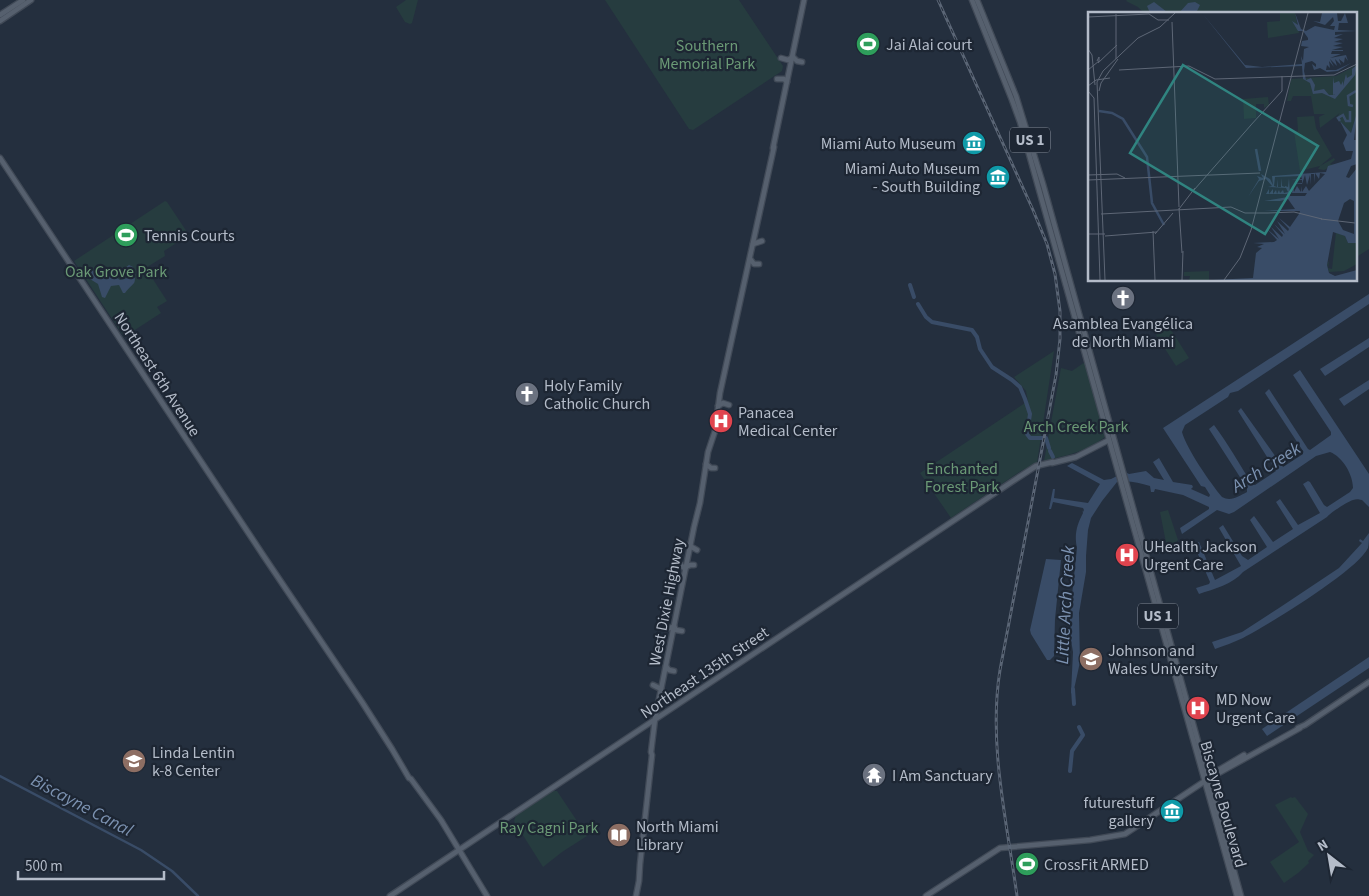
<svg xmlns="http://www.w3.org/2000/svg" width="1369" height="896" font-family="'Source Sans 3',sans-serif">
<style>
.green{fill:#263c3f}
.water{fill:#394c67}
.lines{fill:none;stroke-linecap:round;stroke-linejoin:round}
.canal{stroke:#394c67;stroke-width:2.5}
.river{stroke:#394c67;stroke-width:4}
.major-casing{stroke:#414a57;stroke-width:7}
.major{stroke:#56606e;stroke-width:4.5}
.rail-casing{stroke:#5a6575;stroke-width:3}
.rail{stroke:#1d2633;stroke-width:1;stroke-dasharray:4;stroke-linecap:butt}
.labels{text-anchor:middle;stroke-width:4.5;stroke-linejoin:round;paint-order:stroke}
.shield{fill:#1d2633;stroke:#878f9c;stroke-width:1}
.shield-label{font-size:15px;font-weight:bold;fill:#b4bcc9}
.poi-label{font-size:16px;fill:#b4bcc9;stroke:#1d2633;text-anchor:start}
.park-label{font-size:16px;fill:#6b9a76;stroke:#1d2633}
.street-label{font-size:16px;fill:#b4bcc9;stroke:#1d2633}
.water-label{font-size:18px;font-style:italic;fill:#7c92b1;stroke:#1d2633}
.inset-river{fill:none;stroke:#394c67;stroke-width:2.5}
.inset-road{fill:none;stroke:#5e6776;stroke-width:1}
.view{fill:#308480;fill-opacity:0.15;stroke:#308480;stroke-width:2.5}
.inset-edge{fill:none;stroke:#b4bcc9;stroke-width:2.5}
</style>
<rect width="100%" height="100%" fill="#242f3e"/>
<g class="green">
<polygon points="406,0 418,0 412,23 410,24 405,22 396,7"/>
<polygon points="605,0 739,0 783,66 782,71 693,130 689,129"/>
<polygon points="1127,0 1369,0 1369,249 1355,258 1355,14 1145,14 1138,7 1126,1"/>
<polygon points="165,201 167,202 189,235 164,251 165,256 147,267 147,270 167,301 157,307 161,313 124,337 74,261"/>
<polygon points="1166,322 1189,358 1176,366 1153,330"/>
<polygon points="1054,351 1037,463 1021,471 951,518 920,473 1028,401 1026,391 1014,377"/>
<path d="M1085 362 1105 437C1088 451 1065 456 1044 461L1061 368 1072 371Z"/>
<polygon points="1168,510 1178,540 1175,544 1167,548 1160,512"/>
<polygon points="553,791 557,791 587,836 562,852 543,867 514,821 516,815"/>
<polygon points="1291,797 1292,798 1295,797 1308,814 1300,832 1308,851 1314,855 1308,861 1309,863 1298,873 1284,883 1270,862 1299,842 1275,805"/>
</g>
<g class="water">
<polygon points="1154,2 1167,12 1179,13 1188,3 1195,2 1200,5 1197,11 1203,14 1150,13 1147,6"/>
<path d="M129 265 133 267C137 287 135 280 125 293H123L119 285 111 286 105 298 102 297 98 284 90 279 86 273 89 270 99 271 109 276 116 277 120 280 127 278 125 268Z"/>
<path d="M1369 294V304L1238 391 1230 393 1228 397 1185 425 1182 432C1186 448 1211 484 1222 497 1231 502 1239 496 1247 492V488L1209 429 1214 425C1227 442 1240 465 1252 484L1255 485 1276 471 1238 411 1241 408 1283 467 1303 454V451L1265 393 1269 389 1308 449 1310 450 1331 435V432L1293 375 1300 370 1369 474V507L1362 500C1358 499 1356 499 1353 500 1347 502 1330 513 1327 517L1243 572C1233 584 1214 589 1199 594L1196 588 1209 584 1210 582 1194 545 1199 542 1215 580 1241 566 1219 528 1223 525 1242 556 1248 560 1267 547 1250 520 1254 516 1273 542 1293 529 1276 502 1280 499 1298 525 1320 513 1303 484 1308 481 1310 482 1324 505 1327 507 1350 492 1353 488C1353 475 1343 457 1330 452L1316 456 1234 512 1229 514 1217 510 1182 534 1180 528 1209 509V507L1183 495 1155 489 1154 492H1151L1150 486C1139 483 1129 480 1117 482L1102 501 1091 518 1088 530 1086 556V572L1079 613 1080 662 1073 694 1071 693 1073 652 1070 634V614L1077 548C1074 534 1077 525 1083 513L1082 510 1083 512 1084 510 1083 508 1053 502 1051 509H1049L1053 489H1055L1054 498 1088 503 1100 484 1067 466 1072 463 1104 480 1111 479 1125 472 1129 474 1146 471 1154 478 1164 480 1153 462 1159 458 1173 482 1192 485 1193 487 1191 489 1209 497 1210 495 1205 487 1201 486 1163 428Z"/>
<polygon points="1369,338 1369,347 1325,376 1320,369"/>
<polygon points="1369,380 1369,389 1344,406 1339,399"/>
<path d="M1369 533C1369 538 1369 544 1368 548 1358 570 1268 625 1243 638 1234 642 1224 646 1215 649L1212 642 1242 632 1279 608 1339 568 1362 543 1359 541 1360 539 1363 541Z"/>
<polygon points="1046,559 1061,560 1055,619 1054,656 1050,660 1047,660 1031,634 1030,630"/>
<polygon points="1369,657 1369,668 1267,736 1262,729"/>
</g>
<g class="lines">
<polyline class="canal" points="0,776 141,850 172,871 198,896"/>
<g class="river">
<polyline points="910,285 914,297"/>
<polyline points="918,304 926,317 932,322 972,330 977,337 980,349 992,367 1012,380 1020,387 1025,399 1030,414 1027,434 1030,438 1046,438 1049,448"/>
<polyline points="1050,451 1053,457"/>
<polyline points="1073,689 1074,704"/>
<polyline points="1070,771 1072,751 1083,735 1079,727"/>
</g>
<g class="major-casing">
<g id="major">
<polyline points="972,0 1012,100 1020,122 1237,896"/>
<polyline points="977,0 1016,96 1043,184 1241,896"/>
<polyline points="0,15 23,0"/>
<polyline points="0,21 31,0"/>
<polyline points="793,57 797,61 802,62"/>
<polyline points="781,58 788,60 793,57"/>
<polyline points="777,79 784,79 787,82"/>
<polyline points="773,148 804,0"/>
<polyline points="0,158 263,555 362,702 392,749 409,778 411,779 441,820 487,896"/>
<polyline points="753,244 762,241"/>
<polyline points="751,260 754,264 759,264"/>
<polyline points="718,406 723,403 729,405"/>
<polyline points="1052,463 1076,457 1109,440"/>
<polyline points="706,464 711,468 715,468"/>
<polyline points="681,546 690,545"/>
<polyline points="690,546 697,550"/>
<polyline points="675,564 681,565 685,569"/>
<polyline points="686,567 690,565 694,565"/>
<polyline points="674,626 676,630 682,631"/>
<polyline points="666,629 673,627"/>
<polyline points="666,666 669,670 674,671"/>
<polyline points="653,685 661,689"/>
<polyline points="1298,728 1305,725 1369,682"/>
<polyline points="1208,779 1212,774 1244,755"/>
<polyline points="390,896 1013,481 1036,466 1053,462"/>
<polyline points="636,896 639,881 640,864 652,755 651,752 655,719 694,527 700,503 708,452 715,431 720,393 774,147"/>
<polyline points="926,896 1000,848 1090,840 1125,834 1208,779 1300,728"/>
</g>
</g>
<use href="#major" class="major"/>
<g class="rail-casing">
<path id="rail" d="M938 0 1033 210 1047 244 1055 274 1060 311V339L1056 375 1000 670C988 744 1007 822 1017 896"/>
</g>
<use href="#rail" class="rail"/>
</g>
<defs>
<g id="stadium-disc" transform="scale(1.25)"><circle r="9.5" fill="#2e9e5b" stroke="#1d2633"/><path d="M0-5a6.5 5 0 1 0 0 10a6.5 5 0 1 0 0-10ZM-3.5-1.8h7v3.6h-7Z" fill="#fff"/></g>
<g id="museum-disc" transform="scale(1.25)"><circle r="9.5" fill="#0f9aa8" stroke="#1d2633"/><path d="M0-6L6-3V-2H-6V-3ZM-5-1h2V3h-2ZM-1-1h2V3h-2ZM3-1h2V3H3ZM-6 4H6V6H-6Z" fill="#fff"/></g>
<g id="church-disc" transform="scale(1.25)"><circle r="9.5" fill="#6b7280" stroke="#1d2633"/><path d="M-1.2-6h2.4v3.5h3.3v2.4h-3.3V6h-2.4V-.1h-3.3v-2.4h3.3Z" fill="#fff"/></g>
<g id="hospital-disc" transform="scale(1.25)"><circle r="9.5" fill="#e0444e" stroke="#1d2633"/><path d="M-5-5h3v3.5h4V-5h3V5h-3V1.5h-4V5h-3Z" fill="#fff"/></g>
<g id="university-disc" transform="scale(1.25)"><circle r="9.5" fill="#8d6e63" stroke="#1d2633"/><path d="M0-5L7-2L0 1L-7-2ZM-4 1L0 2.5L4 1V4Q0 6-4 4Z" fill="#fff"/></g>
<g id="school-disc" transform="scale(1.25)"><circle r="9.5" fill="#8d6e63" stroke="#1d2633"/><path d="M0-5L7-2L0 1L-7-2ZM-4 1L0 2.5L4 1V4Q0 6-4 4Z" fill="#fff"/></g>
<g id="temple-disc" transform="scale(1.25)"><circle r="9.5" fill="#6b7280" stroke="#1d2633"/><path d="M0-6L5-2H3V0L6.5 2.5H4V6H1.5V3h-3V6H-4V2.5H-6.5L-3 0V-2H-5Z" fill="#fff"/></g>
<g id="library-disc" transform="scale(1.25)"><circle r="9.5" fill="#8d6e63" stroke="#1d2633"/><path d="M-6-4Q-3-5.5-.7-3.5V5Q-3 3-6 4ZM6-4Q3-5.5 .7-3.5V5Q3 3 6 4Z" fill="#fff"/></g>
</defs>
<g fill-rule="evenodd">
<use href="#stadium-disc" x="868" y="44"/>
<use href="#museum-disc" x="974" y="143"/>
<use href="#museum-disc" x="998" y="177"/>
<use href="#stadium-disc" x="126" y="235"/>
<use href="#church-disc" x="1123" y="298"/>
<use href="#church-disc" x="527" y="394"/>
<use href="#hospital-disc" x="721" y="421"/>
<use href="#hospital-disc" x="1127" y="555"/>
<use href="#university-disc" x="1091" y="659"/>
<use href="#hospital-disc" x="1198" y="708"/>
<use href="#school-disc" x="134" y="761"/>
<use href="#temple-disc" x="874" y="775"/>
<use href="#museum-disc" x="1172" y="811"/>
<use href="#library-disc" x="619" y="835"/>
<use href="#stadium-disc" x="1027" y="864"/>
</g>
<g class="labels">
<g class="shield">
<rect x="1010" y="127.5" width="40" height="25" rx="4"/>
<rect x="1138" y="603.5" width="40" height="25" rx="4"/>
</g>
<g class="shield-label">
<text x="1030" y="145">US 1</text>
<text x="1158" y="621">US 1</text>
</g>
<g class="poi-label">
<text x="886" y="50">Jai Alai court</text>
<text x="956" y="149" text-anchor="end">Miami Auto Museum</text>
<text x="980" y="174" text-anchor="end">Miami Auto Museum<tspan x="980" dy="18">- South Building</tspan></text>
<text x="144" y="241">Tennis Courts</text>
<text x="1123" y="329" text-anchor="middle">Asamblea Evangélica<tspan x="1123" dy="18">de North Miami</tspan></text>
<text x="544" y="391">Holy Family<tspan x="544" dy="18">Catholic Church</tspan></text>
<text x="738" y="418">Panacea<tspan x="738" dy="18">Medical Center</tspan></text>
<text x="1144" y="552">UHealth Jackson<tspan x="1144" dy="18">Urgent Care</tspan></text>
<text x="1108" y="656">Johnson and<tspan x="1108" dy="18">Wales University</tspan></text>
<text x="1216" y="705">MD Now<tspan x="1216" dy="18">Urgent Care</tspan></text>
<text x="152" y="758">Linda Lentin<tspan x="152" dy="18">k-8 Center</tspan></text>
<text x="892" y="781">I Am Sanctuary</text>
<text x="1154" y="808" text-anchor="end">futurestuff<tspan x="1154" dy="18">gallery</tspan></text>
<text x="636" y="832">North Miami<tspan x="636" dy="18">Library</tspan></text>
<text x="1044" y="870">CrossFit ARMED</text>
</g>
<g class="park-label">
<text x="707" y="51">Southern<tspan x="707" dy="18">Memorial Park</tspan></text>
<text x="116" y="277">Oak Grove Park</text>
<text x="1076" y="432">Arch Creek Park</text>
<text x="962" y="474">Enchanted<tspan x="962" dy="18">Forest Park</tspan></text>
<text x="549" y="833">Ray Cagni Park</text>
</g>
<g class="street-label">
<text transform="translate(158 374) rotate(57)" y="6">Northeast 6th Avenue</text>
<text transform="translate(666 602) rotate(-79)" y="6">West Dixie Highway</text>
<text transform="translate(704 672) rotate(-34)" y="6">Northeast 135th Street</text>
<text transform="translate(1224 804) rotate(74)" y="6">Biscayne Boulevard</text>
</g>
<g class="water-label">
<text transform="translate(1266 467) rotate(-32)" y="6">Arch Creek</text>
<text transform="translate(1065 605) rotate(-87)" y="6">Little Arch Creek</text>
<text transform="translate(82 805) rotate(28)" y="6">Biscayne Canal</text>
</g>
</g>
<g transform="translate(1088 12)">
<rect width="269" height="269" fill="#242f3e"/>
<path d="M192 1H207L211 21 180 26 179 10 192 9ZM269 53V100L263 121 248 106 252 101 232 116 231 105 237 102H226L223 84H205L203 89H199L203 67 248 64ZM180 85 181 93 176 96V92H168V106L156 107 155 87ZM226 104 228 116 244 144 232 154 246 146 247 148 242 152 246 153 236 158 230 157 232 154 212 159 206 120 210 119 209 105ZM248 220 257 224 260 231H269V252L256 259 241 260 239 252 241 249 240 256 244 257ZM121 259V268H101L102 264H96V260Z" fill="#263c3f"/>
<path d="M114 1 157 53 174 55 214 52 213 44 215 49 216 37 221 35 213 34 214 29 220 28V26L215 19H210L204 9 210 13 207 1 213 17 218 19 227 14 246 18 247 14H242L246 9 245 5 237 13 225 9 232 10 234 1H249L250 9H253L257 1 260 11H251L250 18 269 19 247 20V23L255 22 246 26 255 27 246 30 255 31 245 34 255 35 244 38H255V39H244L243 42H253L242 46 258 43 260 49 257 45 256 51 251 47 253 53 247 47 249 54 242 47 246 55 241 49 242 56 239 53 238 58H248L263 51 250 59 239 60 232 56 226 58 224 52 228 55V52L224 49 217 51 216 59 218 68 223 66 227 73 226 79 236 77 241 83H246L247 82 245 83V65L246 71 251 69 253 73 255 69V74L258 62 259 66 264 63V57L269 53 267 63 247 87 234 81 225 82 222 71 215 67 214 54 158 56ZM269 100 266 128H269V152L263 154 258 165 261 166 269 156V231H260L257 224 245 220 239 253 241 261 247 264 269 258V268H124L165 266 168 241 174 236 169 235 176 232 165 231 186 230 189 228 179 217 191 227 183 215 194 225 195 223 186 212 197 222 189 209 200 219 201 217 191 206 202 215 211 202 212 199H176L207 197 200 187 192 189H176L200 185 199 182H178L181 177V182L185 177V182L188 178 189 182 191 178 192 181 195 178 196 181 200 180 198 176 180 175 184 174 178 167 171 169 160 185 171 167 169 164 175 166 173 162 182 167 185 173 184 164 238 160 240 154 263 147 265 139H258L255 131 259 123 252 109 263 121ZM227 161 231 167 232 161 237 162 221 179 218 174 214 180 213 174V180L209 174 206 180 205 174 204 181H219L217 184H202L201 166 200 175 197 174V166V175L194 174 193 166V175H190V167L189 175 186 174 187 165 213 164 214 167 203 168H214V171L204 172H214L217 163 219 173 222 163 223 173V162H226L227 171ZM262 187 266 189V222L255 218 250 209 256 191Z" fill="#394c67" fill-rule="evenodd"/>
<path class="inset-river" d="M265 94 261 93 260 84 268 79M11 99 24 101 35 107 59 145 64 191 76 213M252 109 250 106 255 103 258 109H262V99M168 137 172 159"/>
<path class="inset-road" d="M28 2V47M0 5 61 2 70 8H81M84 10 91 195M0 37 4 43 7 73M10 51 29 33M0 58 11 49V45L9 49M31 58 101 54 127 67 246 63 269 52M0 74 8 68 22 66M0 79 6 86 12 268M11 79 13 71 30 47M162 114 194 79V64M0 163 29 162 37 166M0 168 172 161M106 178 163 113M91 196 94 241M91 197 107 176M180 201 206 200 234 207M13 202 143 195 157 201H180M233 207 267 211M65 219 67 268M0 222H17M67 222 85 201M17 224 69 220M17 268 9 70 15 59 50 26 72 15 87 1M94 268 95 239M136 268 152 246 163 218 220 1"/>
<path class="view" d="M95 53 230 134 177 222 42 141Z"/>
<rect width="269" height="269" class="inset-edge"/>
</g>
<g transform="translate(1329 856) rotate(329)" stroke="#1d2633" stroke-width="4" paint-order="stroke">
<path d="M0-4L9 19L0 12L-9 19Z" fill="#b4bcc9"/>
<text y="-8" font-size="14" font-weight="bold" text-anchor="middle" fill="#b4bcc9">N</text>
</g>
<path d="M18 871v8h146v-8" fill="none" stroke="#b4bcc9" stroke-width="2.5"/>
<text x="25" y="871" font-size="15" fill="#b4bcc9" stroke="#1d2633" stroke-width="4" paint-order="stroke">500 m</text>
</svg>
